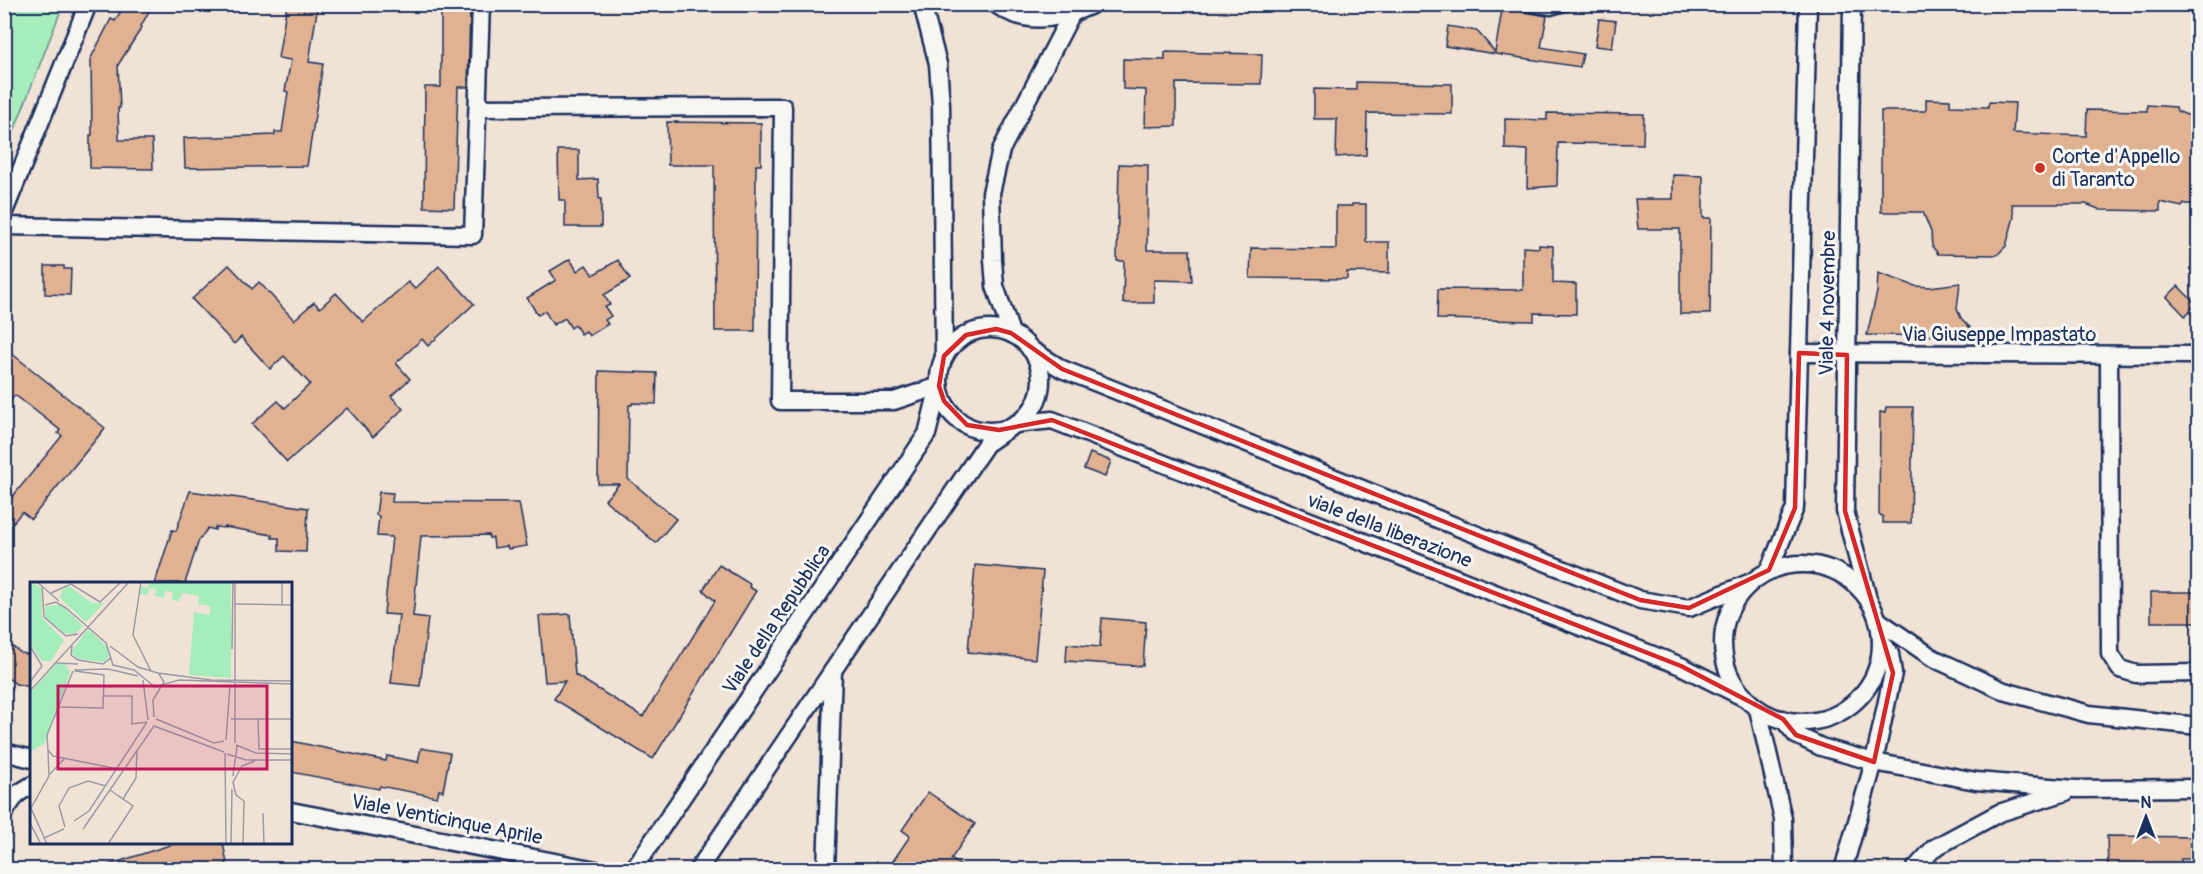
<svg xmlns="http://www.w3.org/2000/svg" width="2203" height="874" font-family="Pangolin,sans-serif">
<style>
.green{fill:#a5edbb;stroke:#608e8c;stroke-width:1.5}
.building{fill:#e1b292;stroke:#1b2f5e;stroke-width:1.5}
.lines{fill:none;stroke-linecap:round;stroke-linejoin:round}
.service-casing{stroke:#1b2f5e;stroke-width:13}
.minor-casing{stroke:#1b2f5e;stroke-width:21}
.tertiary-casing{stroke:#1b2f5e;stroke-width:26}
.service{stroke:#f6f6f2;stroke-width:8}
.minor{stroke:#f6f6f2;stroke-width:16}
.tertiary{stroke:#f6f6f2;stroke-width:21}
.marked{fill:none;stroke:#d62828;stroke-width:4.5;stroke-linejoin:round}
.poi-dot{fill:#c8321e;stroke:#f6f6f2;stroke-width:2}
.labels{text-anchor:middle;stroke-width:6;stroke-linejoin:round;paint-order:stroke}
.poi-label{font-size:20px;fill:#1b2f5e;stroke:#f6f6f2;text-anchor:start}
.street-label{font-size:20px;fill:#1b2f5e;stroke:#f6f6f2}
.inset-road{fill:none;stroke:#9b9aa5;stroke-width:1.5}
.view{fill:#c2185b;fill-opacity:0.15;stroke:#c2185b;stroke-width:3}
.inset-edge{fill:none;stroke:#1b2f5e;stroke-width:3}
</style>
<rect width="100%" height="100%" fill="#f0e2d5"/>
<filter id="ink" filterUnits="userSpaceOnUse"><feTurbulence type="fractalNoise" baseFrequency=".0167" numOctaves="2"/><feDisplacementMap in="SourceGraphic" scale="12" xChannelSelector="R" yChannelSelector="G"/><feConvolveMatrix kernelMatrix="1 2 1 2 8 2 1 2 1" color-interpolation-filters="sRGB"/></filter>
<g filter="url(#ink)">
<polygon class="green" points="5,4 63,5 5,154 4,5"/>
<g class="building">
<polygon points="125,4 153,4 141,26 142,27 118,65 120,108 118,108 119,140 152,140 153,169 90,168 90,135 92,135 91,58 111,19 115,21"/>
<polygon points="287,4 318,4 309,62 323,64 307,166 185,168 184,138 275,135 275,132 282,132 288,92 285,91 291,60 278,58"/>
<polygon points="1503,4 1508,4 1513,10 1547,16 1541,47 1583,54 1580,67 1445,46 1448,26 1477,31 1495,52"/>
<polygon points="441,9 470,9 468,87 458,87 454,208 424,207 425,87 441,87"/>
<polygon points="1599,19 1616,21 1612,48 1595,46"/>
<polygon points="1165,52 1262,54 1261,84 1176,83 1176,126 1145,127 1146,90 1123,89 1123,59 1165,60"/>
<polygon points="1356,82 1452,84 1452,114 1367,113 1366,155 1336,157 1337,119 1314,119 1314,89 1356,90"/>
<polygon points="1926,99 1950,100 1950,106 1988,107 1989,102 2015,103 2013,133 2086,136 2087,110 2147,111 2147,105 2176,107 2177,111 2199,120 2199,204 2184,204 2182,207 2160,202 2160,211 2101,210 2086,204 2012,204 2014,217 2006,246 1997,255 1938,254 1932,246 1931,232 1923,212 1881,212 1881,111 1926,111"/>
<polygon points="1547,113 1644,114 1643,144 1558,143 1557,186 1527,188 1528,150 1505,149 1505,119 1547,120"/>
<polygon points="667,122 761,123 761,165 756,165 755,331 715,331 714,165 668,165"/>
<polygon points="558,150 579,150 579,180 598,179 599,199 601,199 601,227 565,227 565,200 559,200"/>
<polygon points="1119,164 1148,165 1147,250 1190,250 1192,281 1154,280 1154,303 1123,303 1124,261 1117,261"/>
<polygon points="1673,175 1703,176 1703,218 1711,218 1710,314 1680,314 1680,229 1638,229 1635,199 1673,199"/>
<polygon points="1352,204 1366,204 1366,242 1389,242 1389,273 1347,272 1347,279 1250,278 1251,248 1336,249 1336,206 1352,206"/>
<polygon points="1539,245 1553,246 1553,283 1576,284 1576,314 1534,313 1534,321 1437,319 1438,289 1523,290 1523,247 1539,248"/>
<polygon points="570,259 577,271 586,265 593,275 618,260 630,279 604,295 610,305 605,307 611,316 605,320 608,324 589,336 586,331 581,334 575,325 571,328 565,318 553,325 545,311 538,315 527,298 556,280 550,271"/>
<polygon points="229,265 252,289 259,282 294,320 314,302 320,308 336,293 363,322 408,282 415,289 439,266 474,304 428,346 422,339 396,363 410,379 391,396 403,409 373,437 347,408 287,462 252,424 278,401 285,408 310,384 284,356 270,369 241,337 234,344 192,299"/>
<polygon points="45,266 64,266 64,269 71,269 70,295 45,294"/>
<polygon points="1878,273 1915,286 1930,287 1960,283 1957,309 1961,318 1978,336 1867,335 1877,292"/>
<polygon points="2178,286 2196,304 2185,316 2167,297"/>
<polygon points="11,353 105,428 31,519 22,512 4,533 4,507 62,436 58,433 60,430 15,395 4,408 4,361"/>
<polygon points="599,371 657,373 656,404 632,403 632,405 629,405 628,479 676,519 656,543 605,500 619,484 598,484"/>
<polygon points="1886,407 1913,407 1911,523 1883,523 1883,516 1879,515 1880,412 1885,413"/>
<polygon points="1090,453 1111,461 1105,477 1084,469"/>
<polygon points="190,491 308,508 306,552 279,551 279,538 272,538 272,535 225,527 225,528 215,527 215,530 208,528 199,540 185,583 155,583 172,530 176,531"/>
<polygon points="379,492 393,493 392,502 519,503 527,546 508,549 507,546 494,548 493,538 489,538 489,535 421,536 413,616 428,618 420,686 391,683 399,615 384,614 392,537 377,536 379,516 376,515"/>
<polygon points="719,565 750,584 749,587 756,591 653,759 554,699 565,681 545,682 539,616 570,614 575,675 643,717 715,601 703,590"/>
<polygon points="975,565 1043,571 1035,659 968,652"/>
<rect x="2151" y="592" width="48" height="30"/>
<polygon points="1102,618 1146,622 1143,666 1066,661 1067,644 1100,647"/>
<polygon points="4,640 21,653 32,655 32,687 16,684 4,675"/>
<polygon points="291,741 386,761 387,756 418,762 421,748 450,753 443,791 439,790 437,797 380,786 379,789 291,772"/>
<polygon points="928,792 975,824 951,859 967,870 887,870 910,836 902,830"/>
<polygon points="2107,836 2199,837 2199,859 2181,859 2181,870 2108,870"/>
<polygon points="176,843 223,843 227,863 226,865 211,870 103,870 102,867"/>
</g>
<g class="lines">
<g class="service-casing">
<polyline id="service" points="1514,4 1551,10 1572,4"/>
</g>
<g class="minor-casing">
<g id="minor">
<polyline points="922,4 938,64 941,105 944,356"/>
<polyline points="1852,4 1845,511 1868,599"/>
<polyline points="478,108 783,107 780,401 894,401 939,386"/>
<polyline points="4,212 88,4"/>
<polyline points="4,226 473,235 481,4"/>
<circle cx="990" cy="380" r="51"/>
<polyline points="1011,333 995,286 993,260 991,193 1001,150 1073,11 1081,5"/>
<polyline points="1030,349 1062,369 1640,600 1689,608 1749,583"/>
<polyline points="1799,353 2198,355"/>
<polyline points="2109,355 2110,654 2120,669 2136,674 2198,673"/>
<circle cx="1802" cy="643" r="79"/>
<polyline points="1769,570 1795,508 1808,4"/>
<polyline points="1879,621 1933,658 2004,691 2089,714 2198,726"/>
<polyline points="1758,709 1783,819 1784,870"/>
<polyline points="1783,719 1796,735 1821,747 1874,762 1976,781 2076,789 2198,788"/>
<polyline points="4,752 32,759"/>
<polyline points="291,811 596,870"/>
<polyline points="4,812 17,794 32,785"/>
<polyline points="633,870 927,434 939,386"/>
<polyline points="698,870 986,444 1015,424 1052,420 1681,666 1745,698"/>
<polyline points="826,870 833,671"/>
<polyline points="1843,870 1874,762 1893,673 1890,654 1881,640"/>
<polyline points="1914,870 1934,848 1999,813 2066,792"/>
</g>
</g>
<g class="tertiary-casing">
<path id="tertiary" d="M1000 4C1028 23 1059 17 1088 4"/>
</g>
<use href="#service" class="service"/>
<use href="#minor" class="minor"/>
<use href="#tertiary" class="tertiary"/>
</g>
</g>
<path class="marked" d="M996 329 1011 333 1062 369 1640 600 1689 608 1769 570 1795 508 1799 353 1847 355 1845 511 1893 673 1874 762 1796 735 1783 719 1681 666 1052 420 999 430 967 425 944 401 939 386 944 356 966 335Z"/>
<circle class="poi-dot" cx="2040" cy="168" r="6"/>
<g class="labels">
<g class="poi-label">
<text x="2052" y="163">Corte d'Appello<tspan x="2052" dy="23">di Taranto</tspan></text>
</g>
<g class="street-label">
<text transform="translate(1827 303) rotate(-89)" y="7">Viale 4 novembre</text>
<text x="1999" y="341">Via Giuseppe Impastato</text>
<text transform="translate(1390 530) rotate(21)" y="7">viale della liberazione</text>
<text transform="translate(776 619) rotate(-56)" y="7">Viale della Repubblica</text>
<text transform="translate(447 819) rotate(11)" y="7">Viale Venticinque Aprile</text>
</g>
</g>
<g transform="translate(30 582)">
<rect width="262" height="262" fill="#f0e2d5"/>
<path d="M0 0 11 6 12 36 34 58 21 79H12L0 61ZM120 0H201V96L159 93 164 30 180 33V24L168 22 169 14 152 11 149 19 142 18 143 10 135 9 134 16 125 14 126 7 119 6 118 13 110 12 111 4 118 6ZM39 4 62 21H74L56 40 30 16 33 6ZM30 22 53 44 45 52 33 51 15 35V25ZM58 47 77 65 80 73 75 80 48 77 41 70ZM34 80 40 90 15 161 0 170V111L26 82Z" fill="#a5edbb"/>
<path class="inset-road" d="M7 0 29 19M111 0 103 53 121 89M205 0V161M252 0V23M12 4 14 35 36 54 48 52M21 11 41 2 70 20 91 0M204 22 263 23M15 23 26 20 36 26M36 26 76 61 83 83 104 88 125 105 149 98 263 102M0 64 12 84 0 100M42 64 41 73 48 78 73 82 81 76M80 64 108 85 128 91 181 98 263 99M202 67 203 0M26 81 48 82M44 88 78 87 108 94M43 89 17 153 18 168 23 174 93 188M113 98 118 138M0 109 99 0M74 114H102V142L117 140M29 125 73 126 74 93 45 89M124 135 123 118 134 100 129 92M126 137 184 161 194 159M201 137H263M228 137 229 167H263M196 158 200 103M206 163 226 171 263 172M195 171 196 262M197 172 216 178H263M20 192 34 177M203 194 207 164M93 217 106 196 107 168M233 231 234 262M44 239 59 229 117 140M0 241 11 262M35 245 29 224 39 206 58 199 76 204M53 247 124 144 194 170M14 256 34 247M17 262 1 226 19 194 18 168M78 262 103 224 80 208M201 262 202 207M213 262 214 219 206 213 203 200 212 184 225 179"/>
<path class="view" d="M28 104H237V187H28Z"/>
<rect width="262" height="262" class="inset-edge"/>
</g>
<rect width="2203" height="874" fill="none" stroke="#f6f6f2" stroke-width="24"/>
<rect x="12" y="12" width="2179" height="850" fill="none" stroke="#1b2f5e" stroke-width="2" filter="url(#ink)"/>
<g transform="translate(2146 817)" stroke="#f6f6f2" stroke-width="4.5" paint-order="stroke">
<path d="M0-4.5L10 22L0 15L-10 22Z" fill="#1b2f5e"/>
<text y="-9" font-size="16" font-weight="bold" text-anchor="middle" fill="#1b2f5e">N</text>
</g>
</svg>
